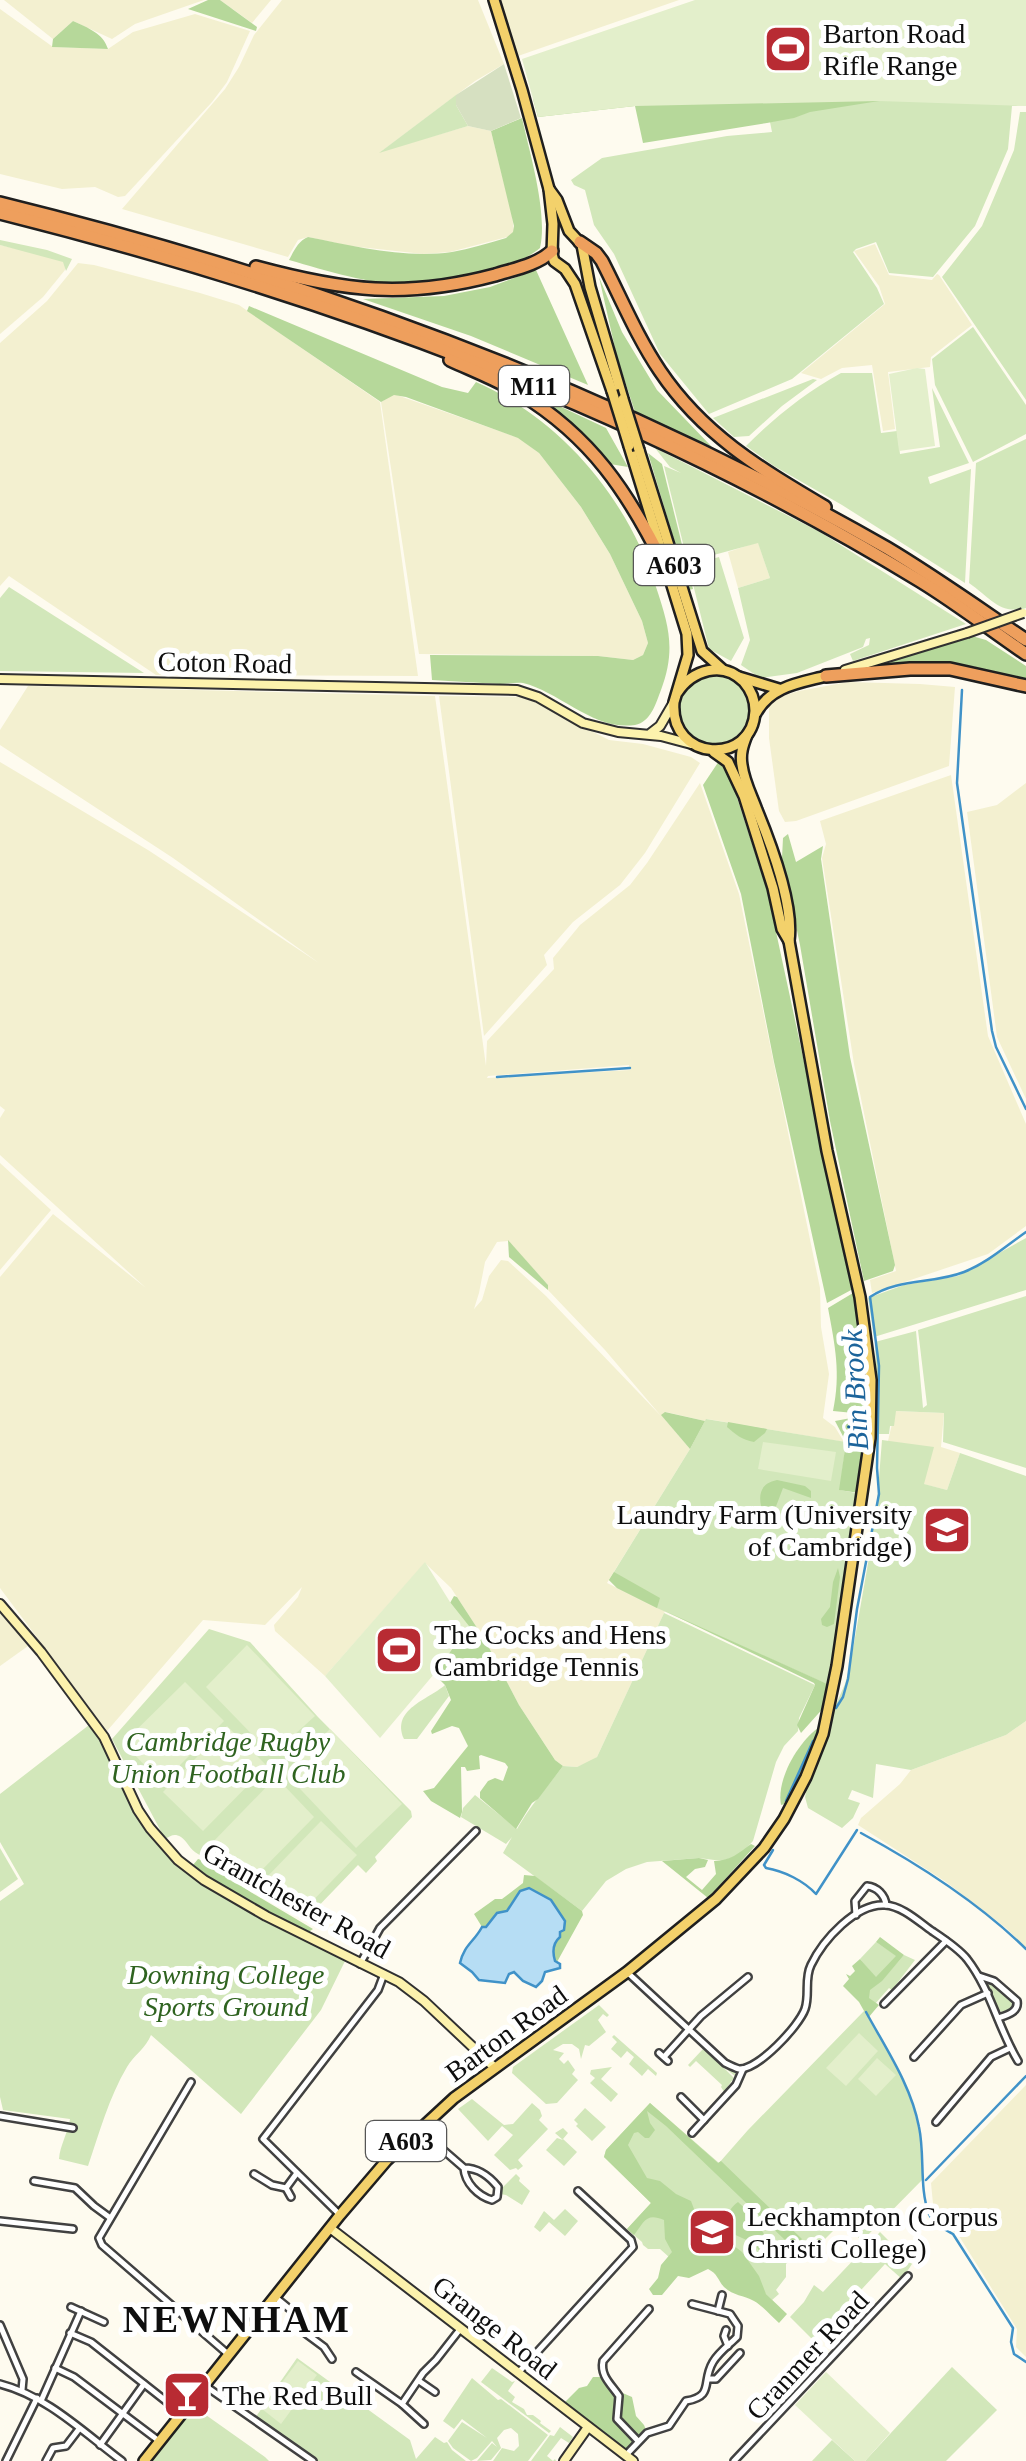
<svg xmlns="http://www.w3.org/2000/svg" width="1026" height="2461" font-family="'Times New Roman',serif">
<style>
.farmland{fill:#f3f0d0;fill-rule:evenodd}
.green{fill:#d2e7ba}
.forest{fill:#b6d89a}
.cemetery{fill:#d6e0c1}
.pitch{fill:#e3efcb}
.water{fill:#b6ddf4;stroke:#4092c8;stroke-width:2.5}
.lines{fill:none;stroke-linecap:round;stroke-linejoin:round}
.stream{stroke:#4092c8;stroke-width:2.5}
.street-casing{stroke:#414141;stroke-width:10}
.secondary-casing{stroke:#303030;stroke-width:12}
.primary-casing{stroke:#1f1f1f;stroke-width:14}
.highway-casing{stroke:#1f1f1f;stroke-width:16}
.street{stroke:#fff;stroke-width:5}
.secondary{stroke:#fcf2ad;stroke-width:8}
.primary{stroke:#f3d16b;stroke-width:9}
.highway{stroke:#ee9f5d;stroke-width:11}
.secondary-bridge-casing{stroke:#303030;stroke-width:12;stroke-linecap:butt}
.primary-bridge-casing{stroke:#1f1f1f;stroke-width:14;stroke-linecap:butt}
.secondary-bridge{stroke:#fcf2ad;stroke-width:8}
.primary-bridge{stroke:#f3d16b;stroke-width:9}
.labels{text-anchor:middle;stroke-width:10;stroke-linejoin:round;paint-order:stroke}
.shield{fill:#fff;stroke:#565656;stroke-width:2.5}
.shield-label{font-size:25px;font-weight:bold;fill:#0e0e0e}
.poi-label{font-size:28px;fill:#0e0e0e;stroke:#fff;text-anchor:start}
.street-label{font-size:28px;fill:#0e0e0e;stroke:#fff}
.park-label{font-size:28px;font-style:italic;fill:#2f6320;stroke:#fff}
.water-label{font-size:30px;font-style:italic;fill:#1c649b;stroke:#fff}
.district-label{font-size:38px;font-weight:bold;letter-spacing:2.5px;fill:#0e0e0e;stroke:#fff}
</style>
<rect width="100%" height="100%" fill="#fefbef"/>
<g class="farmland">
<polygon points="4,0 204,0 135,24 112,39 73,21 53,39"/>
<polygon points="220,0 271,0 252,23"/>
<polygon points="282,0 478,0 504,64 475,81 382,151 468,126 491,131 512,215 514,232 511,236 450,252 423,254 350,246 308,237 298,240 288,257 122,209 225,89 239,67 254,35"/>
<polygon points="499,0 679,0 518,56"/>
<polygon points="0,9 53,47 108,49 133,32 195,14 250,31 227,82 212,102 125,196 118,197 95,187 62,189 0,174"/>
<polygon points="875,244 889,275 932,280 937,274 939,275 972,325 931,357 930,367 888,372 895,429 883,431 872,365 842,368 821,379 801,373 885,304 879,286 854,251"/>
<polygon points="0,245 52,257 64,262 65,265 65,270 43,297 0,334"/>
<polygon points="78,263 94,265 200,293 239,305 380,402 418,676 156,675 9,576 0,586 0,343 47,301"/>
<polygon points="394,394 519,438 539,453 581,507 610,554 642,621 648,643 643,655 633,660 598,656 419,654 381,402"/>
<polygon points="758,542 770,578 738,588 728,552"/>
<polygon points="848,682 920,684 955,687 949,766 796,821 785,822 779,811 769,738 769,704 776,698 799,691"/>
<path d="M28 686 435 696 486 1066 487 1041 554 969 553 958 580 925 630 885 647 863 700 783 739 894 820 1288 821 1327 829 1374 823 1418 835 1427 844 1442 707 1419 705 1421 666 1412 662 1416 690 1449 607 1583 665 1611 597 1757 591 1761 577 1767 563 1766 555 1760 519 1705 485 1640 451 1588 425 1563 325 1676 275 1631 274 1625 298 1597 302 1587 265 1625 203 1620 107 1731 0 1588V1277L53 1214 146 1288 0 1155V1118L5 1110 0 1106V762L148 850 319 963 173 858 0 745V730ZM629 1065 630 1070 487 1078 488 1076ZM508 1241 548 1285V1290L605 1350 661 1416 546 1296 508 1261 501 1260 489 1276 482 1300 474 1309 479 1293 485 1262 497 1242Z"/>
<polygon points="439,696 526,697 609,740 643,744 691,757 700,763 645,853 620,885 573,922 544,955 547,965 484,1036"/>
<polygon points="951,775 988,1036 1026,1124 1026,1226 988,1254 872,1293 870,1280 896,1271 854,1064 822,858 826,844 820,821"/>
<polygon points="1026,783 1026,1099 997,1037 967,812 997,805"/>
<polygon points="0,1163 51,1210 0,1270"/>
<polygon points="895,1411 944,1413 941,1447 960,1453 947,1490 923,1484 888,1441"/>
<polygon points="0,1612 28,1646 0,1666"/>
<polygon points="1026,1721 1026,1948 1006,1928 946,1882 858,1825 861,1818 900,1784 911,1770 1006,1735"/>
<polygon points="1026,2085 1026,2357 1016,2347 1017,2329 959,2236 934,2214 931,2183"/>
</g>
<g class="green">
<polygon points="456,95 456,105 468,126 379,153"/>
<path d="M900 95 1026 106H1012L1008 149 975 226 933 277 889 273 876 242 856 249 853 252 877 288 884 304 792 379 709 414 660 354 614 254 594 225 585 190 574 185 571 180 602 158 727 136 772 132 770 122C784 119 797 115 810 111 840 104 870 104 900 95Z"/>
<polygon points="1020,112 1026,112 1026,400 942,277 982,226 1014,150"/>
<polygon points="0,240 47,250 72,259 66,271 63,262 0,245"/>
<polygon points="973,327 1026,405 1026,434 973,462 935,385 932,359"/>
<path d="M841 373H872L881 433 897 431 900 454 940 447 932 388 969 463 928 477 930 484 971 469 965 583 842 505 774 466 746 446C775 417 805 393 841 373Z"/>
<polygon points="813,379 817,380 782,406 749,436 734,437 713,418"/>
<path d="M1026 439V608C999 615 991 598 969 583L976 463Z"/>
<polygon points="655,448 820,532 966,624 853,661 850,654 869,645 870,638 866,639 863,647 797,673 760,678 741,665 750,640 738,588 770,578 758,543 710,556 712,559 719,557 744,638 731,661 709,649 664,466 681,473 670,467"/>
<polygon points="9,587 144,673 0,671 0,598"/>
<circle cx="714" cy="709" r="35"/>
<polygon points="1026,1238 1026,1290 874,1337 868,1298 904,1285 958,1276"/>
<polygon points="1026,1296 1026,1468 943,1442 944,1413 896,1411 894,1426 890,1426 889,1434 879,1434 875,1342 916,1331 923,1408 927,1405 918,1330"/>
<polygon points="706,1419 846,1442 840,1490 856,1493 829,1685 657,1608 617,1588 609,1580 690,1449"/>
<polygon points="882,1440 934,1447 924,1484 947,1490 960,1453 1026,1476 1026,1721 1006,1735 911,1770 876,1764 873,1798 852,1790 848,1799 860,1803 853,1818 842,1828 808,1808 805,1797 807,1788 822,1754 834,1709 845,1684 850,1666 870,1552 872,1516 877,1503"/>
<path d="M664 1613 815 1685 799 1718 798 1731 784 1746 776 1762 753 1841 740 1855 722 1861 699 1858 647 1862 626 1869 606 1881 582 1911 503 1853 512 1837 506 1844 461 1817 463 1808 475 1795 517 1829C530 1806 547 1787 563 1766L577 1767 597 1757Z"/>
<path d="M209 1629 250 1642 318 1717 411 1811 412 1817 375 1857 377 1861 366 1873 358 1865 310 1915 312 1918 310 1921C269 1903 235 1876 198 1854 190 1850 187 1841 181 1837 174 1833 171 1836 165 1839L112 1739Z"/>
<path d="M445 1685 449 1696 417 1739H404C391 1709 428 1700 445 1685Z"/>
<path d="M89 1725 113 1758 131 1802 172 1857 346 1959 321 2010 241 2114 151 2035C146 2048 134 2055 127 2067 109 2097 99 2134 88 2166L59 2159C60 2145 68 2133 70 2119L3 2110 0 2097V1901L24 1884 0 1842V1794Z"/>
<polygon points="0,1848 18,1879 0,1892"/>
<polygon points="876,1942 897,1956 876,1978 860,1959"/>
<polygon points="904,1955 915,1960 892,1990 889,1988 875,2004 864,1994 882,1980"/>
<polygon points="987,1979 1012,1998 1014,2005 1010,2011 1004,2013 998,2010 985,1981"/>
<polygon points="599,2005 609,2015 607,2017 603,2014 598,2020 606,2032 589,2046 585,2045 581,2059 579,2049 572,2044 563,2044 553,2050 564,2053 559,2059 564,2064 568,2060 575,2070 572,2074 578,2080 557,2103 546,2104 512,2073 513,2067"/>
<path d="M864 2011C886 2043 913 2093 919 2132 921 2147 922 2163 923 2179L862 2241 842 2222 814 2250 802 2240 796 2245 787 2237 780 2245 793 2256 786 2264V2277L776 2290 779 2294 772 2300 717 2247 688 2274 660 2249H648L643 2245 642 2242 627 2229 651 2203 604 2157 606 2150 650 2103 719 2163 748 2130Z"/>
<polygon points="614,2035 657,2073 656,2076 648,2069 642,2076 629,2064 634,2057 627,2051 621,2058 611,2049 617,2042 612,2037"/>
<path d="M703 2049 719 2063 720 2062C726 2066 737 2068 736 2077L720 2064 734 2078 725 2090 736 2080 725 2093 721 2087 722 2085 696 2061 690 2067 688 2065Z"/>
<polygon points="612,2067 601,2079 618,2094 611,2102 590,2083 595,2078 590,2074 591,2070"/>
<polygon points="472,2099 504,2125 513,2124 532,2103 540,2110 542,2116 539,2120 548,2129 518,2160 523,2166 518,2170 516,2168 510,2170 494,2155 513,2135 502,2126 488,2141 458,2109"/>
<polygon points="585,2108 606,2127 592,2141 576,2126 578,2124 574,2120"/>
<polygon points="563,2128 568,2133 563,2139 577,2152 564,2166 546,2150 557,2138 563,2140 555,2133"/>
<polygon points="516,2174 520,2178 519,2181 530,2191 522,2205 506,2195 500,2194 501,2189"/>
<polygon points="565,2209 578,2221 565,2236 549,2222 540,2232 534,2227 544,2211 554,2220"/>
<polygon points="880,2232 912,2264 902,2279 885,2264 814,2341 790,2317 804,2302 814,2285 823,2292"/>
<polygon points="297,2358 410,2440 416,2459 435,2437 444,2443 447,2442 452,2450 466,2461 316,2461 255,2418"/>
<polygon points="952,2367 997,2410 946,2461 865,2461"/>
<polygon points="492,2368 512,2382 515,2381 508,2391 515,2397 512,2402 524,2409 527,2415 533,2415 541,2421 540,2423 551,2431 549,2433 481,2382"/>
<polygon points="472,2378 498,2400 501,2399 548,2435 528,2461 493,2461 502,2448 514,2451 519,2446 518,2434 511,2428 504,2430 497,2438 501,2448 491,2460 477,2461 492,2443 497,2447 492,2441 477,2458 471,2461 453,2448 448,2441 462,2422 487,2438 462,2419 454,2429 443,2421"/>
<polygon points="196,2408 265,2457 269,2461 151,2461 187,2415 191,2417"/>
<polygon points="560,2427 573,2437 569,2443 561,2438 547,2456 553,2461 555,2459 556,2461 531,2461 550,2435 554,2436"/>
<polygon points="832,2440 855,2461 812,2461"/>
</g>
<g class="forest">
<polygon points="208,0 220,0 257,27 256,31 188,9"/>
<path d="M73 21C88 28 103 33 108 49L52 47 53 39Z"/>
<polygon points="552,93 900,95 879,101 810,112 794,118 767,123 643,143 635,106 538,117 533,99"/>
<path d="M522 118C530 154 548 214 540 248 526 260 507 265 489 270 467 277 444 283 420 284 377 287 331 272 289 260 294 251 298 241 308 237 354 246 405 259 452 252 470 249 488 243 506 238L513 232 514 226 491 131Z"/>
<polygon points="536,270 588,385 471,336 363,299 444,296 490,287"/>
<polygon points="599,277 622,332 657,390 712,447 635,412 617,357"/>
<path d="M249 306 442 387 468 393 476 382C562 420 627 498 656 587 669 626 676 650 661 690 656 703 651 722 635 725 594 731 560 692 523 683 516 682 507 684 500 684 477 683 454 681 432 680L430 655 598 656 633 660 643 655 648 643 642 621 610 554 581 507 539 453 518 438 406 397 394 395 381 402 247 311Z"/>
<polygon points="523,389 606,428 628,467 610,464 594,447"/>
<polygon points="648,453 662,464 693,589 689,590"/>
<polygon points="972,636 986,640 1026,666 1026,681 972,666 887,663 917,651"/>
<polygon points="719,761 731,779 767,890 853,1289 827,1303 774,1062 741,894 703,785"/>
<polygon points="788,834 796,862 823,846 821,859 850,1057 895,1265 893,1271 864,1281 830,1121 800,945 782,858 783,838"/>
<polygon points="508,1240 548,1285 548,1290 509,1257"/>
<path d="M853 1293 865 1364 864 1414 833 1411C841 1373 835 1346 828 1308Z"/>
<polygon points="665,1412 705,1421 690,1449 661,1415"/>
<polygon points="851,1418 865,1420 859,1493 839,1490 846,1442 835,1421"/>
<path d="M728 1422 767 1429 765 1433 754 1442C742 1440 735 1434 727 1427Z"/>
<path d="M777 1480 805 1486 811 1491V1498L783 1488 775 1509 776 1513 772 1516 765 1514V1508L761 1506C758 1491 763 1483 777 1480Z"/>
<polygon points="838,1568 840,1577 834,1624 827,1627 822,1625 821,1619 830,1607 833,1582"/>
<polygon points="614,1572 660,1598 657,1608 617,1588 609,1580"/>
<polygon points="454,1596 457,1597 485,1640 519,1705 555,1760 563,1766 538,1799 532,1803 516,1829 480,1798 480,1792 488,1781 495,1778 503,1781 508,1767 505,1763 481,1755 479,1756 480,1769 467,1771 465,1767 461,1767 462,1812 460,1818 431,1801 423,1791 434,1788 468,1746 459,1728 452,1726 432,1734 431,1731 451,1700 445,1685 434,1674 468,1626 450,1603"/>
<polygon points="665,1611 823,1682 829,1685 826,1705 801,1733 797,1725 815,1685 814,1683"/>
<path d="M821 1726 815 1750 788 1803 781 1805C776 1779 799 1740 821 1726Z"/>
<path d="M751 1844 755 1846 708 1898 662 1861 699 1858 708 1860 705 1867 695 1869 686 1877 702 1890 716 1874 714 1861C730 1861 739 1853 751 1844Z"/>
<path d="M198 1859 207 1862 249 1891 313 1929 307 1933C268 1915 228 1891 193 1865Z"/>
<path d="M524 1875 535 1876 582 1911 583 1915 557 1962 555 1961C552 1950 554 1937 563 1930 566 1915 551 1895 535 1893L529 1888 520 1891 506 1911 496 1913 485 1928 482 1927 474 1914 495 1899H502L523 1883Z"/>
<polygon points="880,1937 904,1955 882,1981 870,1990 869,1998 879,2005 868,2018 859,2002 843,1986 849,1979 846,1974 850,1976 855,1971 852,1966 860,1959 876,1977 896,1956 876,1942"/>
<path d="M650 2103 718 2163 721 2161 802 2239 796 2245 788 2237 785 2240 666 2126 647 2111 650 2123 655 2130 649 2138H645L638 2132 634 2133 628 2145 647 2178 660 2181 676 2194 691 2201 694 2209 692 2222 708 2232H716L742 2252 759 2276 766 2294 787 2314 779 2323C771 2316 763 2306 754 2301 743 2295 734 2296 724 2287 717 2279 718 2274 708 2269L689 2278 678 2276 662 2295H653L649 2289 658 2278 661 2265 672 2252 665 2239 664 2220C646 2212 644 2222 634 2235L627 2229 651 2203 604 2157 606 2150Z"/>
<path d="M738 2202C751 2213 770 2238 771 2254L768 2257 762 2254 753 2243 729 2232C725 2220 727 2210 738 2202Z"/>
<polygon points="593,2377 600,2377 611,2388 632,2397 636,2416 644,2425 646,2430 626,2451 564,2403 579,2388 587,2386"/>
</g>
<polygon class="cemetery" points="504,64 521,118 491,131 468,126 456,105 456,95"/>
<g class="pitch">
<polygon points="695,0 1026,0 1026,106 879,101 635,106 538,117 522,59"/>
<polygon points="917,368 925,369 935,446 899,451 889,374"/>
<polygon points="763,1442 836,1452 831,1481 758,1469"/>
<polygon points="425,1562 450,1602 469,1626 434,1674 380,1738 325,1676"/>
<polygon points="247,1645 315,1716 272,1755 206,1687"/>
<polygon points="185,1682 224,1721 162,1783 123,1743"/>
<polygon points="227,1726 267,1766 203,1831 163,1792"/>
<polygon points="330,1729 402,1804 356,1848 285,1773"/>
<polygon points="276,1777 314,1817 248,1884 210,1845"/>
<polygon points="321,1821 357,1855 300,1914 264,1880"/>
<polygon points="859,2033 878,2051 846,2086 826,2068"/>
<polygon points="877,2058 896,2075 876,2096 858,2079"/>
<polygon points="298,2361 317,2375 281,2424 262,2409"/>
<polygon points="826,2372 890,2433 865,2461 855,2461 795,2405"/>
</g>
<path class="water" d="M529 1888 551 1900 565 1921 564 1930 560 1932V1937C553 1943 552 1951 555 1961L560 1964V1968L545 1972 542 1981 536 1987 523 1981 514 1972 509 1974 505 1983 479 1980 472 1972 460 1963C464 1945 474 1942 482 1927H486L497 1913 507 1911 520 1891Z"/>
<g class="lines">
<g class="stream">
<polyline points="962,690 957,783 992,1031 996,1047 1026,1109"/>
<polyline points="497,1077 630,1068"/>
<path d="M836 1708 843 1697 848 1679 857 1609 879 1494 877 1468 879 1366 870 1297C898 1278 934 1284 964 1272 987 1263 1006 1246 1026 1232"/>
<polyline points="786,1801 813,1741"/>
<path d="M861 1833C920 1865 978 1902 1026 1949"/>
<path d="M773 1850 764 1865 766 1868C784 1871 804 1881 816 1894L857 1830"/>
<path d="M866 2012C886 2049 911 2085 919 2127 925 2155 919 2188 929 2214 933 2224 944 2229 953 2234L1013 2328 1011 2342 1014 2354 1026 2362"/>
<polyline points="926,2180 1026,2076"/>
</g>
<g class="street-casing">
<g id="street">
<path d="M856 1915 855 1901 867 1886C877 1887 885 1895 886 1905"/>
<polyline points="360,1964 380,1928 476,1831"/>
<path d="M627 1972 725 2063C729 2065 735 2068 739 2069 758 2070 799 2026 805 2009 810 1995 804 1979 811 1965 823 1940 856 1903 885 1905 902 1906 918 1921 932 1931 944 1939 958 1948 967 1959 991 1990 998 2028 1018 2061"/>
<path d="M979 1976 994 1981 1017 2001C1019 2012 1007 2015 998 2018"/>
<polyline points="884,2004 946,1941"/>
<polyline points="659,2053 668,2061"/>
<polyline points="664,2057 701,2016 748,1977"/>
<polyline points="914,2057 961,2005 988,1993"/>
<polyline points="191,2082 99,2238 102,2245 229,2355"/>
<polyline points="681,2097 704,2120"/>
<polyline points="0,2116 73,2128"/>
<polyline points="936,2122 991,2057 1010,2048"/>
<path d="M419 2129 464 2168C479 2168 489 2176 498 2187L497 2197 492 2200C478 2196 465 2183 464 2168"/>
<polyline points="370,2130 380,2127 401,2146"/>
<polyline points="692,2133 736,2085 743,2069"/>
<polyline points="254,2174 272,2185 286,2188"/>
<polyline points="34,2181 75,2188 94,2206 109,2217"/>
<polyline points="291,2197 286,2188 297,2173"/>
<polyline points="339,2214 263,2139 378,1990 384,1974"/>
<polyline points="0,2221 73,2229"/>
<polyline points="275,2297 297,2315 301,2330 324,2347 332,2359"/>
<polyline points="71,2307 104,2322"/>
<polyline points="718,2311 722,2295"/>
<polyline points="0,2325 23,2379 22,2390"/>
<polyline points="726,2330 724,2336 728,2346"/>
<polyline points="70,2333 91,2342 181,2413"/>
<polyline points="55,2368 74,2377 159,2441"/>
<polyline points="356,2372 402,2404 423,2373 436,2360 461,2328"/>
<polyline points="518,2373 633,2247 631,2240 578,2191"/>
<polyline points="708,2379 716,2379 740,2353"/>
<polyline points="419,2381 435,2392"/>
<path d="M0 2384C47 2396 83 2432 122 2461"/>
<polyline points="204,2385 313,2461"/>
<polyline points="41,2401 81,2311"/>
<polyline points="402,2404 424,2424"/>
<path d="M638 2441 617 2419 619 2396C611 2384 600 2376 603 2361L649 2309"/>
<polyline points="100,2445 144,2384"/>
<path d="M626 2455 647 2433 669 2426 686 2401C715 2396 701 2382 713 2362 719 2352 729 2345 737 2337L738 2326 730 2314 692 2304"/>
<polyline points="6,2461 37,2398"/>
<polyline points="46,2461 53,2448 66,2446 79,2429"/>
<polyline points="734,2461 908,2276"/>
</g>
</g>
<g class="secondary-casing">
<g id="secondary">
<polyline points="845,670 967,633"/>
<polyline points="0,679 517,690 538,697 583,723 618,732 661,736 691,744"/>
<polyline points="651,733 660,726 674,702"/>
<polyline points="0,1604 41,1652 104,1737 138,1810 150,1828 178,1860 204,1880 266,1916 399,1982 424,2001 495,2068"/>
<polyline points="330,2228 633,2461"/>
<polyline points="564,2461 588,2427"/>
</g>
</g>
<g class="primary-casing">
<g id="primary">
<polyline points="494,0 522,90 549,189 553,224 552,254 554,261 565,269 575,284 612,391"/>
<polyline points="549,189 557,200 569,231 582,245 590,287 623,399"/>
<path d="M629 446 687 634 688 655 674 702C669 762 753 766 755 711 755 700 751 690 744 682 723 660 692 670 677 693"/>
<polyline points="639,450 702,651 722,669"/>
<polyline points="739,677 779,689"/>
<path d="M756 713C771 686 799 683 826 676"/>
<polyline points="714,752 728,762 744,796 773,888 782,929 789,941"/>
<path d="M144 2461 340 2215 387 2160 454 2098 627 1972 716 1899 764 1848 784 1819 806 1777 823 1734 837 1666 870 1438 871 1380 860 1297 827 1151 789 941C794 905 771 844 757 810 752 796 744 781 742 765 740 754 743 745 747 735"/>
</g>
</g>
<g class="highway-casing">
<g id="highway">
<path d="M0 203C309 279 611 390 887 548 934 576 980 609 1026 640"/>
<path d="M0 213C322 294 635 407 920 581 956 603 991 630 1026 654"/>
<path d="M580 242 596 253 602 261C621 298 637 337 660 371 703 435 761 469 825 507"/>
<path d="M256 267C345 291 405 299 495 275 514 269 537 265 552 251"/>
<path d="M450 360C474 371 498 380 521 394 591 437 628 492 664 565"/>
<polyline points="826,676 910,669 950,669 1026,686"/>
</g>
</g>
<use href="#street" class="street"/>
<use href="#secondary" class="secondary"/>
<use href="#primary" class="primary"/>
<use href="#highway" class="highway"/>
<g class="secondary-bridge-casing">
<polyline id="secondary-bridge" points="967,633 1023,613"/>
</g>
<g class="primary-bridge-casing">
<g id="primary-bridge">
<polyline points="612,391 629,446"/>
<polyline points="623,399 639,450"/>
</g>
</g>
<use href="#secondary-bridge" class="secondary-bridge"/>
<use href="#primary-bridge" class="primary-bridge"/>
</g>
<defs>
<g id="stadium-square" transform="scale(2.5)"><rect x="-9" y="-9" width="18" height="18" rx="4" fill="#b82b33" stroke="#fff"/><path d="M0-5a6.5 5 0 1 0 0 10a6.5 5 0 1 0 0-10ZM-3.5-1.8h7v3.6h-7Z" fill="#fff"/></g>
<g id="university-square" transform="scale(2.5)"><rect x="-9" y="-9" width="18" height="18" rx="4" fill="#b82b33" stroke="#fff"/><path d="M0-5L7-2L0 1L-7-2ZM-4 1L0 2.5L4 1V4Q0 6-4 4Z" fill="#fff"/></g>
<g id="bar-square" transform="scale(2.5)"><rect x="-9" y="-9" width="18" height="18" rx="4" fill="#b82b33" stroke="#fff"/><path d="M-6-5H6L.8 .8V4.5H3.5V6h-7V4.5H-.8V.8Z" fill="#fff"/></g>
</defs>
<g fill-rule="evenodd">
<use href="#stadium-square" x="788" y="49"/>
<use href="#university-square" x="947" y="1530"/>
<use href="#stadium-square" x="399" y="1650"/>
<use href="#university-square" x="712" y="2232"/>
<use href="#bar-square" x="187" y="2395"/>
</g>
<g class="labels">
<g class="shield">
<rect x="499" y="366" width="70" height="40" rx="8"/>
<rect x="634" y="545" width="80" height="40" rx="8"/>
<rect x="366" y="2121" width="80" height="40" rx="8"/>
</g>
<g class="shield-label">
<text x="534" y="395">M11</text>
<text x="674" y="574">A603</text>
<text x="406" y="2150">A603</text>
</g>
<g class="poi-label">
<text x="823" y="43">Barton Road<tspan x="823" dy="32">Rifle Range</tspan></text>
<text x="912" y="1524" text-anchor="end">Laundry Farm (University<tspan x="912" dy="32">of Cambridge)</tspan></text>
<text x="434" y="1644">The Cocks and Hens<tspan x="434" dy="32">Cambridge Tennis</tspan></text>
<text x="747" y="2226">Leckhampton (Corpus<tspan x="747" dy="32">Christi College)</tspan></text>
<text x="222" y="2405">The Red Bull</text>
</g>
<g class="street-label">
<text transform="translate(225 662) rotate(1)" y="10">Coton Road</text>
<text transform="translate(297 1900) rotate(29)" y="10">Grantchester Road</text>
<text transform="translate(506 2033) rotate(-36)" y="10">Barton Road</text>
<text transform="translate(495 2327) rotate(38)" y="10">Grange Road</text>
<text transform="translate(807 2355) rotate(-47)" y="10">Cranmer Road</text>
</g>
<g class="park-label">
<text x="228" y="1751">Cambridge Rugby<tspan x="228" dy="32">Union Football Club</tspan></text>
<text x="226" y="1984">Downing College<tspan x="226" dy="32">Sports Ground</tspan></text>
</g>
<g class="water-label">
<text transform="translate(855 1390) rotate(-93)" y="10">Bin Brook</text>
</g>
<g class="district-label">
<text x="237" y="2332">NEWNHAM</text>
</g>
</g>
</svg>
